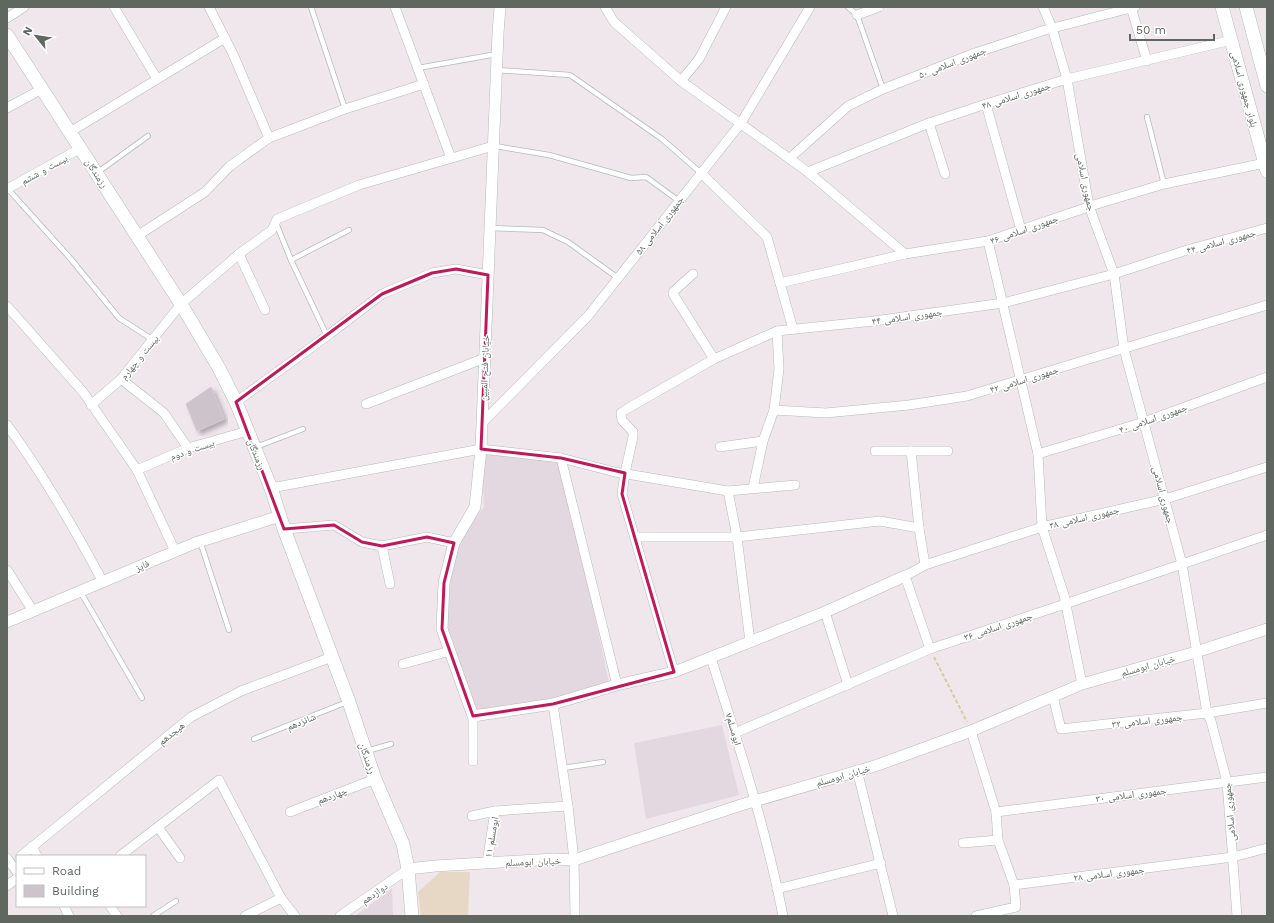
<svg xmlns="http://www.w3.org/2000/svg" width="1274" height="923" font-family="'Work Sans','Noto Naskh Arabic',sans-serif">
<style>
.education{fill:#e3d8e0}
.green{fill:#e7d8c5}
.building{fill:#ccc4ca;stroke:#d5c6d1;filter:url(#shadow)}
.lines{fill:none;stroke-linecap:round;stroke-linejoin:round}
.service-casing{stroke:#b4bbb6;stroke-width:6}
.minor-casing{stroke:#b4bbb6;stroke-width:10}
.tertiary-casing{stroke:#b4bbb6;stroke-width:12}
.secondary-casing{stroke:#b4bbb5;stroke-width:14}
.path{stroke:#d4cca5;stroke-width:2;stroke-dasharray:4 2;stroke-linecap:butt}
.service{stroke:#fff;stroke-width:4.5}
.minor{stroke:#fff;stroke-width:9}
.tertiary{stroke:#fff;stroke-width:11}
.secondary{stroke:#fff;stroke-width:13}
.marked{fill:none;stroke:#c2185b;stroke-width:3;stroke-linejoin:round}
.labels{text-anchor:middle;stroke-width:3;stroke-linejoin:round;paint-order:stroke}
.street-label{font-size:10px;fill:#5f6760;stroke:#fff}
</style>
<defs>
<filter id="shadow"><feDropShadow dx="3.5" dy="3.5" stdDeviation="2" flood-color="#0004"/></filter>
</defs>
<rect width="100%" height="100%" fill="#f0e7ed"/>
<g class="education">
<polygon points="481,449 561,458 610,687 473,716 442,629 454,543 484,507"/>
<polygon points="722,725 739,795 646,819 634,743"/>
<polygon points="392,888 393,916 355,916"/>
</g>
<polygon class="green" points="440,872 470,872 468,916 421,916 418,892"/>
<polygon class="building" points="211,387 224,419 197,431 186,404"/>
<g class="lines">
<g class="service-casing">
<g id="service">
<polyline points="311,7 345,109"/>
<polyline points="848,7 857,15 883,89"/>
<polyline points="418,68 497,54"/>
<polyline points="496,70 570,75 662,139 701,173"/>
<polyline points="1147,117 1164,184"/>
<polyline points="495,146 549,155 631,178 646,177 679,201"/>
<polyline points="98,172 148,136"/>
<polyline points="8,189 70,258 119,318 153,340"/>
<polyline points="276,223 291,260 327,336"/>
<polyline points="490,228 543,230 568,242 618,278"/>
<polyline points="291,260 349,230"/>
<polyline points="256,447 303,429"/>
<polyline points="200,541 229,630"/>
<polyline points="80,591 142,698"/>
<polyline points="254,739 347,702"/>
<polyline points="367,751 391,744"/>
<polyline points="563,768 603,762"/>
<polyline points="153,916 176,901"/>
</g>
</g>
<g class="minor-casing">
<g id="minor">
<polyline points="114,7 157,79"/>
<polyline points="209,7 233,54 269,138"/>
<polyline points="395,7 451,158"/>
<polyline points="605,7 614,22 681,81 808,172 905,254"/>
<polyline points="1043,7 1052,28 1067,79 1089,206 1114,274 1124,349 1182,564 1207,713 1211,721 1227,782 1237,916"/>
<polyline points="1131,7 1147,61"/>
<polyline points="857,15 879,7"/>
<polyline points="7,18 24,7"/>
<polyline points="681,81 699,59 726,7"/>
<polyline points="986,104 1021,230"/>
<polyline points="7,108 42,89"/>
<polyline points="929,123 945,174"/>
<polyline points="70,132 225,38"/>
<polyline points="790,158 848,106 883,89 975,53 1045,30 1135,7"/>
<polyline points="808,172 929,123 986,104 1067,79 1232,40"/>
<polyline points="701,173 767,237 793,329"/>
<polyline points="7,189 81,148"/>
<polyline points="137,236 205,192 230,166 269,138 345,109 424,84"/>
<polyline points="988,241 1038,454 1042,527 1064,595 1082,684"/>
<polyline points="239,254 265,310"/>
<polyline points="693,274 674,291 673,294 714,359"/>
<polyline points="780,283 905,254 988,241 1097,204 1164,184 1265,163"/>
<polyline points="7,306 83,392 137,470 175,551"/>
<polyline points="121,379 164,413 188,448"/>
<polyline points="236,402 331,333 382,294 432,273 456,269 488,275"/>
<polyline points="366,404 485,358"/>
<polyline points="91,405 121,379 181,304 239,254 272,230 277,219 359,185 493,146"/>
<polyline points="774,410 826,413 909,405 967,396 1267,305"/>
<polyline points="482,423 588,316 741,123 810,7"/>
<path d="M7 425C43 474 74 528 103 582"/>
<polyline points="720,447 763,441"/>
<polyline points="875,451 948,451"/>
<polyline points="911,451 919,528 925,565"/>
<polyline points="1038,454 1144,422 1267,377"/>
<polyline points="561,458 617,685"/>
<polyline points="137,470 188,448 248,431"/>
<polyline points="271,488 481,449 561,458 615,472 728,491 795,485"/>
<polyline points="753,488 763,441 774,410 779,369 777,331"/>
<polyline points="728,491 737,537 750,642"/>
<polyline points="284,529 334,525 362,542 382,546 427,537 454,543"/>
<polyline points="635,537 737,537 880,521 919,528"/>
<polyline points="382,546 390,584"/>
<polyline points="7,570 33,611"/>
<polyline points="825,612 848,685"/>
<polyline points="930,649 905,576 925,565 1042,527 1165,499 1267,467"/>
<path d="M711 658C738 743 766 828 783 916"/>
<polyline points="403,664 450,651"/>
<polyline points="674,672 622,494 625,473 633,437 633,432 622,420 621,413 625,410 714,359 777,331 874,321 1003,303 1114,274 1187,250 1267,228"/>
<polyline points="1053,696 1061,729 1207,713 1267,703"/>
<polyline points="553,704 568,806 574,860 575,916"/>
<polyline points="473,716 473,761"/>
<polyline points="971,731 996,812 998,840 1014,885"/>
<polyline points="735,733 930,649 1065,604 1267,535"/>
<polyline points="857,770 893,916"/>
<polyline points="290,812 375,779"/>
<polyline points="996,812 1267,777"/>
<polyline points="472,816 495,811 568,806"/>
<polyline points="158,827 180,858"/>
<polyline points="963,843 998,840"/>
<polyline points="32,846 37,856"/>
<polyline points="21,856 191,717 241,691 332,657"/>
<polyline points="120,856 219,780 281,898 295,916"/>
<polyline points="7,858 17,872"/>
<polyline points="487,863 495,811"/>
<polyline points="7,886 17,878"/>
<polyline points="777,889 881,863"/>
<polyline points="64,906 69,916"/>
<polyline points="110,906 117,916"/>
<polyline points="245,916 281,898"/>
<polyline points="340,916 408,869"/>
<polyline points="976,916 1016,907 1014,885 1233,857 1267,848"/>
</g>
</g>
<g class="tertiary-casing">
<g id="tertiary">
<polyline points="500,7 498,33 481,449 475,507 454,543 444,583 442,629 473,716 553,704 617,685 674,672 825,612 905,576"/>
<polyline points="7,622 195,543 280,516"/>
<polyline points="408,869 435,866 554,859 574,860 741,805 875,766 971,731 1082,684 1196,652 1267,629"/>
</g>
</g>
<g class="secondary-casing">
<g id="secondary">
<polyline points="1222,7 1267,171"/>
<polyline points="1246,7 1267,86"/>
<polyline points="7,35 181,304 219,368 236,402 271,488 284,529 349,702 375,779 403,844 408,869 412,916"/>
</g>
</g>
<polyline class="path" points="934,657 967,722"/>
<use href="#service" class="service"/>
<use href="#minor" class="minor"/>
<use href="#tertiary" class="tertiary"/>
<use href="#secondary" class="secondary"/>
</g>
<path class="marked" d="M456 269 488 275 481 449 561 458 625 473 622 494 674 672 553 704 473 716 442 629 444 583 454 543 427 537 382 546 362 542 334 525 284 529 236 402 382 294 432 273Z"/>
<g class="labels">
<g class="street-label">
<text transform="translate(952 62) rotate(-21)" y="4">جمهوری اسلامی ۵۰</text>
<text transform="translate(1245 89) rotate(75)" y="4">بلوار جمهوری اسلامی</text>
<text transform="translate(1016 95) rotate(-17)" y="4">جمهوری اسلامی ۴۸</text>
<text transform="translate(44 169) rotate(-29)" y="4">بیست و ششم</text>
<text transform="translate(97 173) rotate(57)" y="4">رزمندگان</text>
<text transform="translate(1086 182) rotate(78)" y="4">جمهوری اسلامی</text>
<text transform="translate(659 225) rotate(-52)" y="4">جمهوری اسلامی ۵۸</text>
<text transform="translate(1024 229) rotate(-19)" y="4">جمهوری اسلامی ۴۶</text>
<text transform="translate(1221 241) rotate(-15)" y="4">جمهوری اسلامی ۴۴</text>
<text transform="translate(907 316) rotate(-8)" y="4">جمهوری اسلامی ۴۴</text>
<text transform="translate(139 357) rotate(-51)" y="4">بیست و چهارم</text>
<text transform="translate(484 368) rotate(-88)" y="4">خیابان فتح المبین</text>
<text transform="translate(1024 379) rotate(-17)" y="4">جمهوری اسلامی ۴۲</text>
<text transform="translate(1153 418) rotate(-19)" y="4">جمهوری اسلامی ۴۰</text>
<text transform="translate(192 449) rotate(-19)" y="4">بیست و دوم</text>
<text transform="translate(257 454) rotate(68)" y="4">رزمندگان</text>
<text transform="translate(1164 495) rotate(75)" y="4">جمهوری اسلامی</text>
<text transform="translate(1084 517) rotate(-13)" y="4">جمهوری اسلامی ۳۸</text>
<text transform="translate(142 565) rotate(-23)" y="4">فایز</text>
<text transform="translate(998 626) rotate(-18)" y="4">جمهوری اسلامی ۳۶</text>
<text transform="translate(1148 665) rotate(-16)" y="4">خیابان ابومسلم</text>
<text transform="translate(1147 720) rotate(-6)" y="4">جمهوری اسلامی ۳۲</text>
<text transform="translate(301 721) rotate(-22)" y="4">شانزدهم</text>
<text transform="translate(734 729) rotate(73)" y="4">ابومسلم۷</text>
<text transform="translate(171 733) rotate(-39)" y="4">هیجدهم</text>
<text transform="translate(368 758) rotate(71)" y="4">رزمندگان</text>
<text transform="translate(843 775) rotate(-16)" y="4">خیابان ابومسلم</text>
<text transform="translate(1131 794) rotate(-7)" y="4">جمهوری اسلامی ۳۰</text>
<text transform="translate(332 795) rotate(-21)" y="4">چهاردهم</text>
<text transform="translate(1229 812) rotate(-95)" y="4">جمهوری اسلامی</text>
<text transform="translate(491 837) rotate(-80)" y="4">ابومسلم ۱۱</text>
<text transform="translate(533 861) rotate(-2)" y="4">خیابان ابومسلم</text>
<text transform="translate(1109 873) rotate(-7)" y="4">جمهوری اسلامی ۲۸</text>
<text transform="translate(374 893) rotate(-35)" y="4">دوازدهم</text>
</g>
</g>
<rect width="1274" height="923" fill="none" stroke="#5f6760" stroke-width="16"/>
<rect x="16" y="855" width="130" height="52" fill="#ffffff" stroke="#bfc2bf"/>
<rect x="24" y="868" width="20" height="6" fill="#ffffff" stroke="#bfc2bf"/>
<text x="52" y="875" font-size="12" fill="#5f6760">Road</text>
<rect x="24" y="885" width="20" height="12" fill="#ccc4ca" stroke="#bfc2bf"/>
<text x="52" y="895" font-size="12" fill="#5f6760">Building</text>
<g transform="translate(36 36) rotate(300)" stroke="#ffffff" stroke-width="3" paint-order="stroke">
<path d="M0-3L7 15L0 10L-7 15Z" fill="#5f6760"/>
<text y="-6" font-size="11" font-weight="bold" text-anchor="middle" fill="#5f6760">N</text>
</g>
<path d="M1130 34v6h84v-6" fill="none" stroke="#5f6760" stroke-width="2"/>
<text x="1136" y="34" font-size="12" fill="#5f6760" stroke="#ffffff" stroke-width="3" paint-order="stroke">50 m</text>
</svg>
